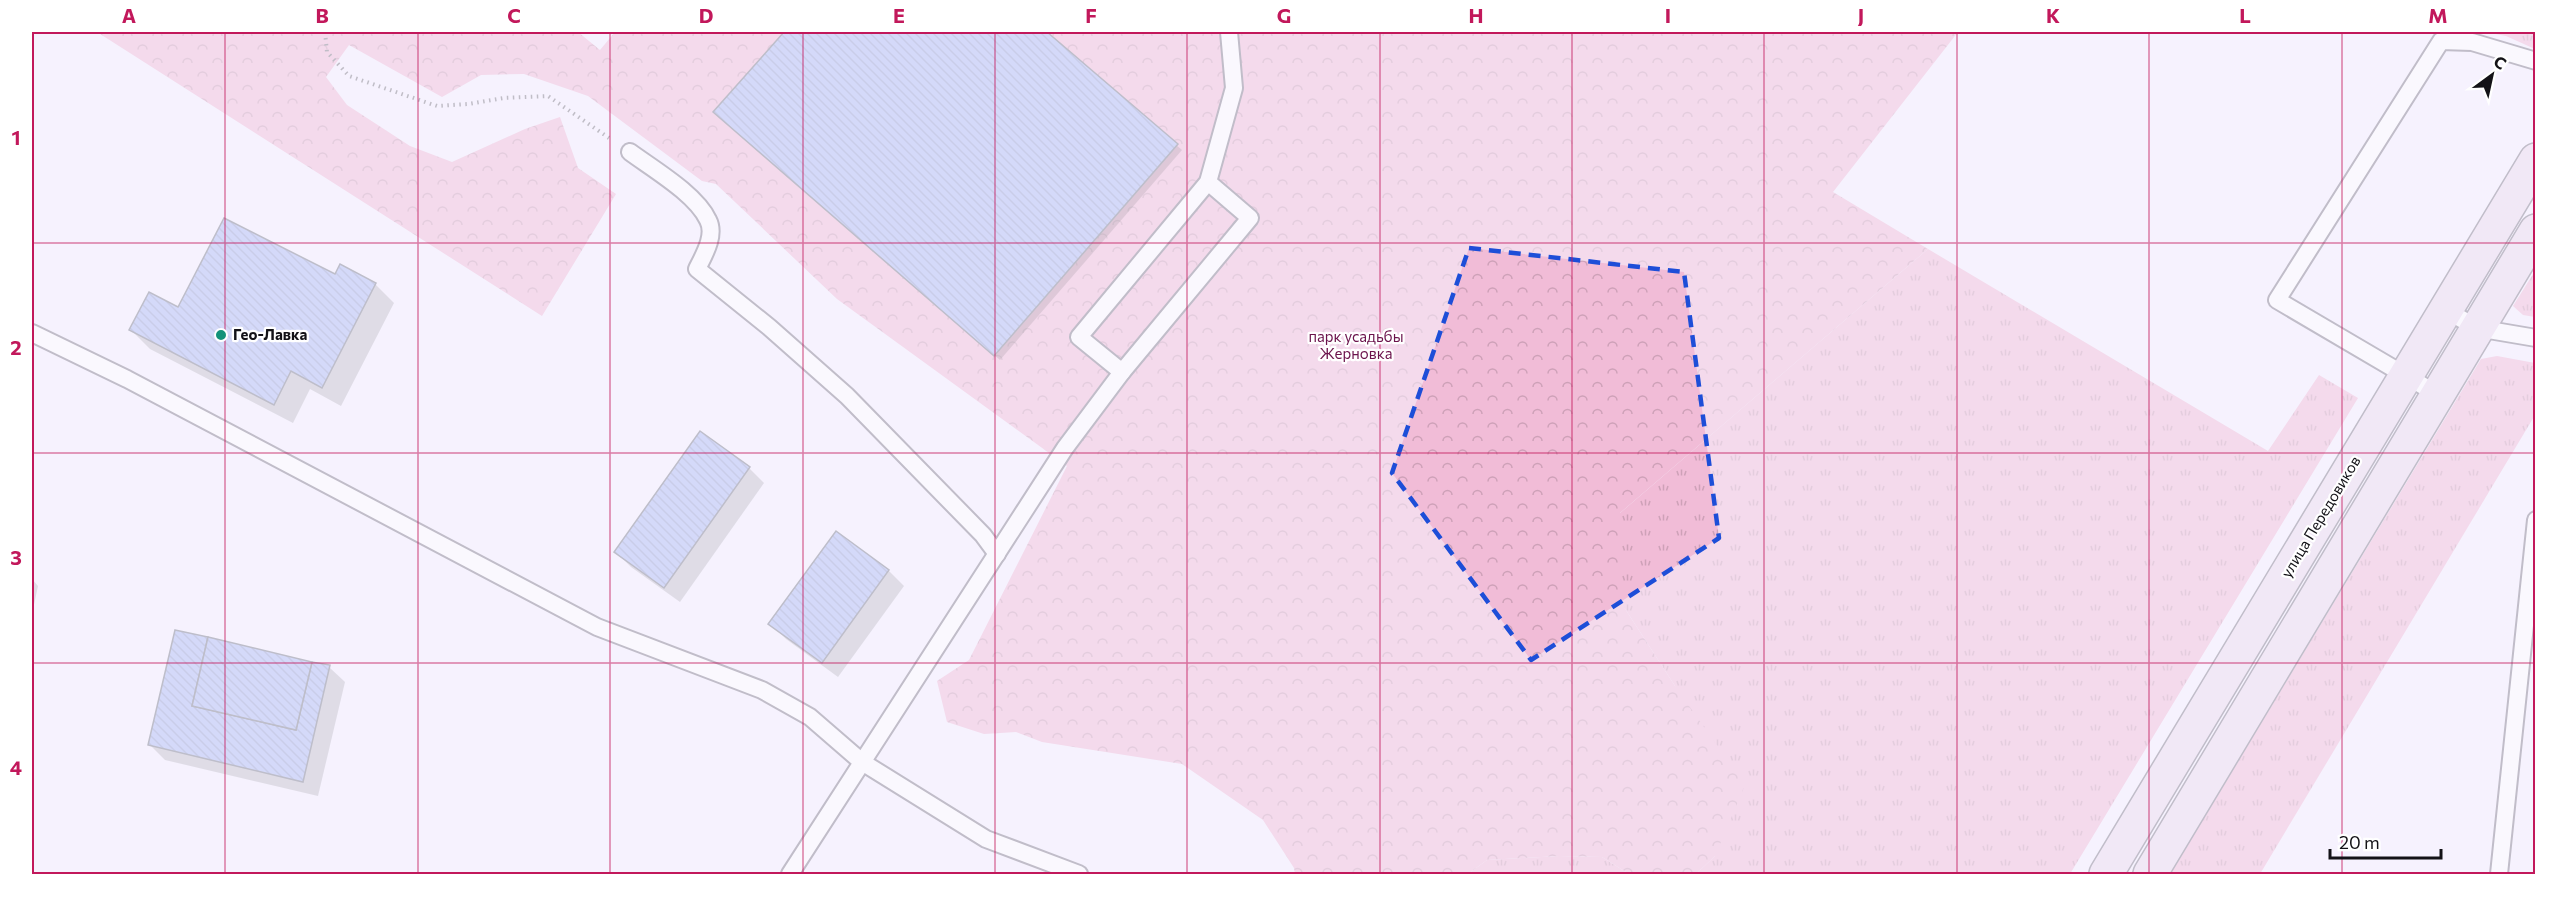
<svg xmlns="http://www.w3.org/2000/svg" width="2567" height="906" font-family="Commissioner,sans-serif">
<style>
.grass{fill:url(#grass-tufts)}
.forest{fill:url(#forest-crowns)}
.shadow{fill:#0003}
.building{fill:url(#building-back-hatch);stroke:#7a7e8c;stroke-width:1.5}
.lines{fill:none;stroke-linecap:round;stroke-linejoin:round}
.service-casing{stroke:#807d8b;stroke-width:20}
.secondary-casing{stroke:#807d8b;stroke-width:36}
.path{stroke:#7f7d85;stroke-width:4;stroke-dasharray:1.5 4.5;stroke-linecap:butt}
.service{stroke:#fff;stroke-width:16}
.secondary{stroke:#ebdcee;stroke-width:33}
.marked{fill:none;stroke:#1d4ed8;stroke-width:4.5;stroke-dasharray:12 8;stroke-linejoin:round}
.grid{fill:none;stroke:#c2185b;stroke-width:1.5;stroke-opacity:0.55}
.poi-dot{fill:#139279;stroke:#fff;stroke-width:2}
.labels{text-anchor:middle;stroke-width:4.5;stroke-linejoin:round;paint-order:stroke}
.poi-label{font-size:15px;font-weight:bold;fill:#131217;stroke:#fff;text-anchor:start}
.park-label{font-size:15px;fill:#6b134c;stroke:#fff}
.street-label{font-size:15px;fill:#131217;stroke:#fff}
.neatline{fill:none;stroke:#c2185b;stroke-width:2}
.grid-label{font-size:20px;text-anchor:middle;font-weight:bold;fill:#c2185b}
</style>
<defs>
<pattern id="grass-tufts" width="24" height="20" patternUnits="userSpaceOnUse" patternTransform="scale(1.5)"><rect width="24" height="20" fill="#f1bcd7"/><path d="M3 7l-1-3M5 7V3M7 7l1-3M15 17l-1-3M17 17v-4M19 17l1-3" fill="none" stroke="#cea1b8"/></pattern>
<pattern id="forest-crowns" width="20" height="18" patternUnits="userSpaceOnUse" patternTransform="scale(1.5)"><rect width="20" height="18" fill="#f1bcd7"/><path d="M2 6a3 3 0 1 1 6 0M12 15a3 3 0 1 1 6 0" fill="none" stroke="#cea1b8"/></pattern>
<pattern id="building-back-hatch" width="6" height="6" patternUnits="userSpaceOnUse" patternTransform="scale(1.5)"><rect width="6" height="6" fill="#acbbf4"/><path d="M-1 5l2 2M0 0l6 6M5-1l2 2" fill="none" stroke="#93a0d0"/></pattern>
</defs>
<rect width="100%" height="100%" fill="#f5f2fe"/>
<g class="grass">
<polygon points="2485,32 2535,32 2535,49 2506,36"/>
<polygon points="1928,249 2268,451 2319,375 2358,398 2070,874 1696,874 1715,856 1675,686 1620,601 1620,513"/>
<polygon points="2535,271 2535,317 2523,315 2513,306"/>
<polygon points="2497,356 2535,363 2535,415 2260,874 2170,874 2481,359"/>
<polygon points="1559,856 1602,857 1629,874 1468,874 1487,860"/>
</g>
<polygon class="forest" points="97,32 578,32 600,50 615,32 1958,32 1833,192 1928,249 1620,513 1620,601 1675,686 1745,785 1715,856 1696,874 1629,874 1602,857 1559,856 1487,860 1468,874 1295,874 1294,868 1263,820 1182,764 1042,742 1016,732 984,734 947,722 937,681 969,660 1067,466 837,299 716,184 702,181 588,96 524,74 481,75 442,97 349,45 326,77 347,105 410,146 452,162 525,129 560,117 578,168 616,194 542,316"/>
<g class="shadow">
<polygon points="786,32 1045,32 1182,150 1000,360 716,112"/>
<polygon points="336,277 375,284 394,303 341,406 310,389 293,423 150,349 131,330 179,309"/>
<polygon points="700,434 749,468 764,483 680,602 631,567 616,552"/>
<polygon points="836,533 889,571 904,586 838,677 786,639 770,623"/>
<polygon points="32,579 38,586 32,614"/>
<polygon points="329,667 345,682 318,796 165,760 150,745"/>
</g>
<g class="building">
<polygon points="784,32 1047,32 1178,144 994,356 713,112"/>
<polygon points="224,218 335,274 340,264 376,283 322,388 291,371 274,405 129,330 149,292 178,307"/>
<polygon points="700,431 750,467 664,588 614,552"/>
<polygon points="836,531 889,570 822,663 768,624"/>
<polygon points="175,630 208,637 192,706 296,730 312,662 330,665 303,782 148,745"/>
<polygon points="208,637 312,662 296,730 192,706"/>
</g>
<g class="lines">
<g class="service-casing">
<g id="service">
<path d="M630 152C653 169 696 194 708 220 716 235 704 255 697 269L769 327 847 396 983 535 997 554"/>
<polyline points="2446,310 2477,328 2536,338"/>
<polyline points="32,333 127,379 597,627 762,690 810,717 862,762 986,839 1079,874"/>
<polyline points="1122,372 1079,337 1208,182 1234,88 1229,32"/>
<polyline points="2437,394 2277,300 2441,41 2472,42 2536,61"/>
<polyline points="790,874 1065,448 1122,372 1250,218 1208,182"/>
<polyline points="2499,874 2536,520"/>
</g>
</g>
<g class="secondary-casing">
<g id="secondary">
<polyline points="2106,874 2536,160"/>
<polyline points="2150,874 2536,231"/>
</g>
</g>
<polyline class="path" points="325,32 327,52 349,76 437,106 468,104 504,98 548,96 609,138"/>
<use href="#service" class="service"/>
<use href="#secondary" class="secondary"/>
</g>
<path d="M0 0H2567V906H0ZM1469 248 1684 272 1719 538 1531 660 1392 473Z" fill="#f5f2fe" fill-opacity=".55" fill-rule="evenodd"/>
<path class="marked" d="M1469 248 1684 272 1719 538 1531 660 1392 473Z"/>
<path class="grid" d="M225 32V874M418 32V874M610 32V874M803 32V874M995 32V874M1187 32V874M1380 32V874M1572 32V874M1764 32V874M1957 32V874M2149 32V874M2342 32V874M32 243H2536M32 453H2536M32 663H2536"/>
<circle class="poi-dot" cx="221" cy="335" r="6"/>
<g class="labels">
<g class="poi-label">
<text x="233" y="340">Гео-Лавка</text>
</g>
<g class="park-label">
<text x="1356" y="342">парк усадьбы<tspan x="1356" dy="17">Жерновка</tspan></text>
</g>
<g class="street-label">
<text transform="translate(2321 517) rotate(-59)" y="5">улица Передовиков</text>
</g>
</g>
<rect width="2567" height="906" fill="none" stroke="#ffffff" stroke-width="66"/>
<g transform="translate(2492 75) rotate(33)" stroke="#ffffff" stroke-width="4.5" paint-order="stroke">
<path d="M0-4.5L10 22L0 15L-10 22Z" fill="#131217"/>
<text y="-9" font-size="16" font-weight="bold" text-anchor="middle" fill="#131217">С</text>
</g>
<path d="M2330 849v9h111v-9" fill="none" stroke="#131217" stroke-width="3"/>
<text x="2339" y="849" font-size="18" fill="#131217" stroke="#ffffff" stroke-width="4.5" paint-order="stroke">20 m</text>
<rect x="33" y="33" width="2501" height="840" class="neatline"/>
<g class="grid-label">
<text x="129" y="23">A</text>
<text x="322" y="23">B</text>
<text x="514" y="23">C</text>
<text x="706" y="23">D</text>
<text x="899" y="23">E</text>
<text x="1091" y="23">F</text>
<text x="1284" y="23">G</text>
<text x="1476" y="23">H</text>
<text x="1668" y="23">I</text>
<text x="1861" y="23">J</text>
<text x="2053" y="23">K</text>
<text x="2245" y="23">L</text>
<text x="2438" y="23">M</text>
<text x="16" y="145">1</text>
<text x="16" y="355">2</text>
<text x="16" y="565">3</text>
<text x="16" y="775">4</text>
</g>
</svg>
